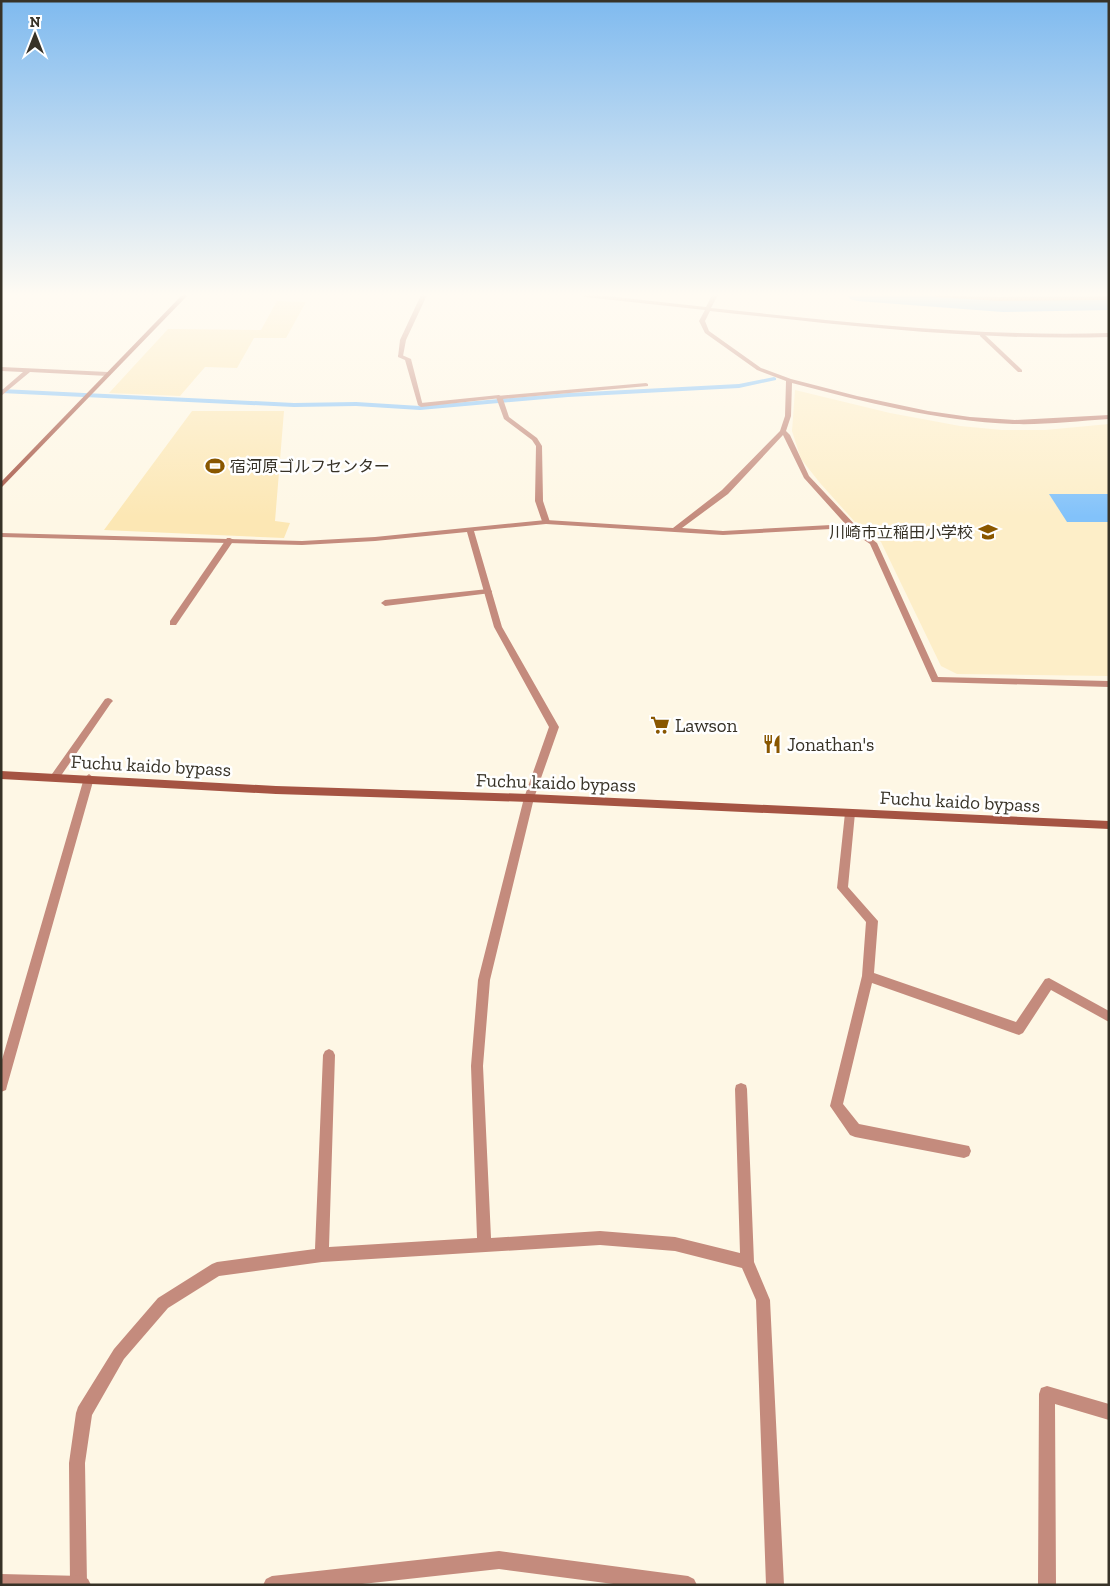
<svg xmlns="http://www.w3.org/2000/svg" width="1110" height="1586" font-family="'Zilla Slab','Noto Sans JP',serif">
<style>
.built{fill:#fdeec8}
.green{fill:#fce7b4}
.water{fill:#82c2fa}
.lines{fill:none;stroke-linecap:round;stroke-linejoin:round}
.stream{fill:#82c2fa;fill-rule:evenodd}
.canal{fill:#82c2fa;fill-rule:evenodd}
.lane{fill:#c48b7d;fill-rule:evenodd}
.street{fill:#c48b7d;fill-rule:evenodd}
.secondary{fill:#a55443;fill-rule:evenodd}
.labels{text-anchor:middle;stroke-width:5;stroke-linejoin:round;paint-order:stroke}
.far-poi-label{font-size:16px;fill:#373227;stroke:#fff;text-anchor:start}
.poi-label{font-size:19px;fill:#373227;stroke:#fff;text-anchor:start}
.street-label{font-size:19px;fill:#373227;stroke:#fff}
</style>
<rect width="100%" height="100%" fill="#fef7e5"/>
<polygon class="built" points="795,390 890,413 960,426 1002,430 1045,430 1109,424 1109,676 957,674 941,666 881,542 855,522 820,483 801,459 792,431"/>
<g class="green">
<polygon points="277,301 306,302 286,338 254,338 237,368 205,367 180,396 109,393 168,329 261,330"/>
<polygon points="192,411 284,411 275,521 290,523 284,538 104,530"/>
</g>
<polygon class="water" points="1049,494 1109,494 1109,522 1067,522"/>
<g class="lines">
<polygon class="stream" points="774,377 776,378 776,380 739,388 568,397 420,410 356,406 294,407 1,393 1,389 294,403 356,402 420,406 568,393 739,384"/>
<polygon class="canal" points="848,295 932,295 1003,300 1109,298 1109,310 1003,312 857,301 850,299"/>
<g class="lane">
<polygon points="980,334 984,334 1022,370 1022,372 1018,372 980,336"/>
<polygon points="398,355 402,355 411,359 423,406 418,405 405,360 398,357"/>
<polygon points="646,383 648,384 648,386 503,399 509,417 537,438 542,446 543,501 550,522 546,524 543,524 535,501 536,446 532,440 504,419 496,397 497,396"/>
<polygon points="227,538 230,538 234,540 176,625 170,625 170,621"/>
<polygon points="488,589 492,591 491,593 385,606 381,603 385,600"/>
<polygon points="108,698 111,699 113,701 111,703 58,780 52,780 50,777 52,774 105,699"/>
<polygon points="89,774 94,778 7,1086 6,1090 1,1092 1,1063 84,778"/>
<polygon points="529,794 533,795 534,798 490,980 483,1066 491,1238 600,1231 675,1237 740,1253 735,1089 736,1085 741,1083 746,1085 747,1089 754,1262 770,1300 784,1585 766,1585 756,1300 742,1268 675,1251 600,1245 322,1262 219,1276 168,1308 124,1359 92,1415 85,1463 87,1584 70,1585 69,1463 76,1413 78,1407 114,1349 158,1298 212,1264 217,1262 315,1249 323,1055 325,1051 329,1049 333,1051 335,1055 329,1247 477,1238 471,1066 478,980 524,798 525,795"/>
<polygon points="1047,1386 1109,1404 1109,1420 1055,1404 1056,1585 1038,1585 1039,1394 1041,1388"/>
</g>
<g class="street">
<polygon points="421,295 427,295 406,340 403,356 398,357 400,340"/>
<path d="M582 295H598L706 307 712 295H718L711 308C843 322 976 337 1109 333V337C976 341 842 325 710 311L705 321 709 331 761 368 791 379 857 396 928 411 970 417 1015 420 1109 415V419C1077 421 1045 425 1013 424 938 421 864 402 792 383L791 416 786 431 790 435 809 476 859 529 877 543 938 677 1109 681V687L932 682 870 544 854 533 831 529 723 535 546 524 474 531 502 627 559 727 534 798 533 801H525L524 798 549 727 494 627 467 532 375 541 302 545 1 537V533L302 541 375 537 546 520 673 528 722 490 780 431 785 416 786 381 757 370 705 333 699 321 705 310 585 297ZM783 435 804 478 849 528 831 525 723 531 682 528 728 494Z"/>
<polygon points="933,295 999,297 1109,296 1109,300 999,301 936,297"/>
<polygon points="1,367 108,372 111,374 108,376 30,372 1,396 1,391 23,372 1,371"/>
<polygon points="499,395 502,397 501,398 421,407 418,405 421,403"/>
<polygon points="850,809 854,810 855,813 848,887 878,921 874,973 1016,1022 1045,979 1049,978 1109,1011 1109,1022 1051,990 1023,1033 1019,1035 872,983 843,1104 859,1124 969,1146 971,1151 969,1156 964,1158 855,1137 850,1135 830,1106 862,976 866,922 837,888 845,813 846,810"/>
<polygon points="499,1551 688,1576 694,1579 697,1585 621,1585 499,1569 353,1585 263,1585 266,1579 272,1576"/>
<polygon points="1,1574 82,1576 88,1579 91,1585 1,1585"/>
</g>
<g class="secondary">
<polygon points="182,295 188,295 1,488 1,482"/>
<polygon points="1,771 276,786 529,794 1109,821 1109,829 529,802 276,794 1,779"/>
</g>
</g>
<linearGradient id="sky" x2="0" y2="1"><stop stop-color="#7fbaef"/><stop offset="0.57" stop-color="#fffbf3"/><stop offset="1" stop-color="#fffbf3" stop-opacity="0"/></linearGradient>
<rect width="1110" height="517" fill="url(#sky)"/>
<defs>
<g id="stadium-bare" transform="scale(1.5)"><path d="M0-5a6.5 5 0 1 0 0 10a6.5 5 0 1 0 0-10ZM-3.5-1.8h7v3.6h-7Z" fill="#895700" stroke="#fff" stroke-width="2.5" paint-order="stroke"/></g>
<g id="school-bare" transform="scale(1.5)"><path d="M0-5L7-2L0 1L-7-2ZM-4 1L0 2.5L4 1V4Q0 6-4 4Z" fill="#895700" stroke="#fff" stroke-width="2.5" paint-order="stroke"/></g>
<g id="supermarket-bare" transform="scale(1.5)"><path d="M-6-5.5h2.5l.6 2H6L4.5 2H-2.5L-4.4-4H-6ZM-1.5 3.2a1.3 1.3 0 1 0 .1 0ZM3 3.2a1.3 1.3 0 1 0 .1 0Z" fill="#895700" stroke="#fff" stroke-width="2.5" paint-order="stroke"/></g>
<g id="restaurant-bare" transform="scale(1.5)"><path d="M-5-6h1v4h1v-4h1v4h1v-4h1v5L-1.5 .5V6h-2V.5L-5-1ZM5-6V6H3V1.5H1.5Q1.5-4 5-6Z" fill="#895700" stroke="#fff" stroke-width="2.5" paint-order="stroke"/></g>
</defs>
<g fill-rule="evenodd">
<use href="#stadium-bare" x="215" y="466"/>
<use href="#school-bare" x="988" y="532"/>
<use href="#supermarket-bare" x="660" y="725"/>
<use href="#restaurant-bare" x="772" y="744"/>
</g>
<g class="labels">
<g class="far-poi-label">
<text x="230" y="472">宿河原ゴルフセンター</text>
<text x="973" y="538" text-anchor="end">川崎市立稲田小学校</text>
</g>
<g class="poi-label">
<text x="675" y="732">Lawson</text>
<text x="787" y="751">Jonathan's</text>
</g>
<g class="street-label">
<text transform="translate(151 765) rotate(3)" y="7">Fuchu kaido bypass</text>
<text transform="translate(556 782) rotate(2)" y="7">Fuchu kaido bypass</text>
<text transform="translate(960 801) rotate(3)" y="7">Fuchu kaido bypass</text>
</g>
</g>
<rect width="1110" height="1586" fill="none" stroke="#373227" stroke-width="5"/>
<g transform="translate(35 35)" stroke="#ffffff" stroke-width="4" paint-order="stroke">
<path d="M0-4L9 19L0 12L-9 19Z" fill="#373227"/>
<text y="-8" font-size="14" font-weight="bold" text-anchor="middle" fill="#373227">N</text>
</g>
</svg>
